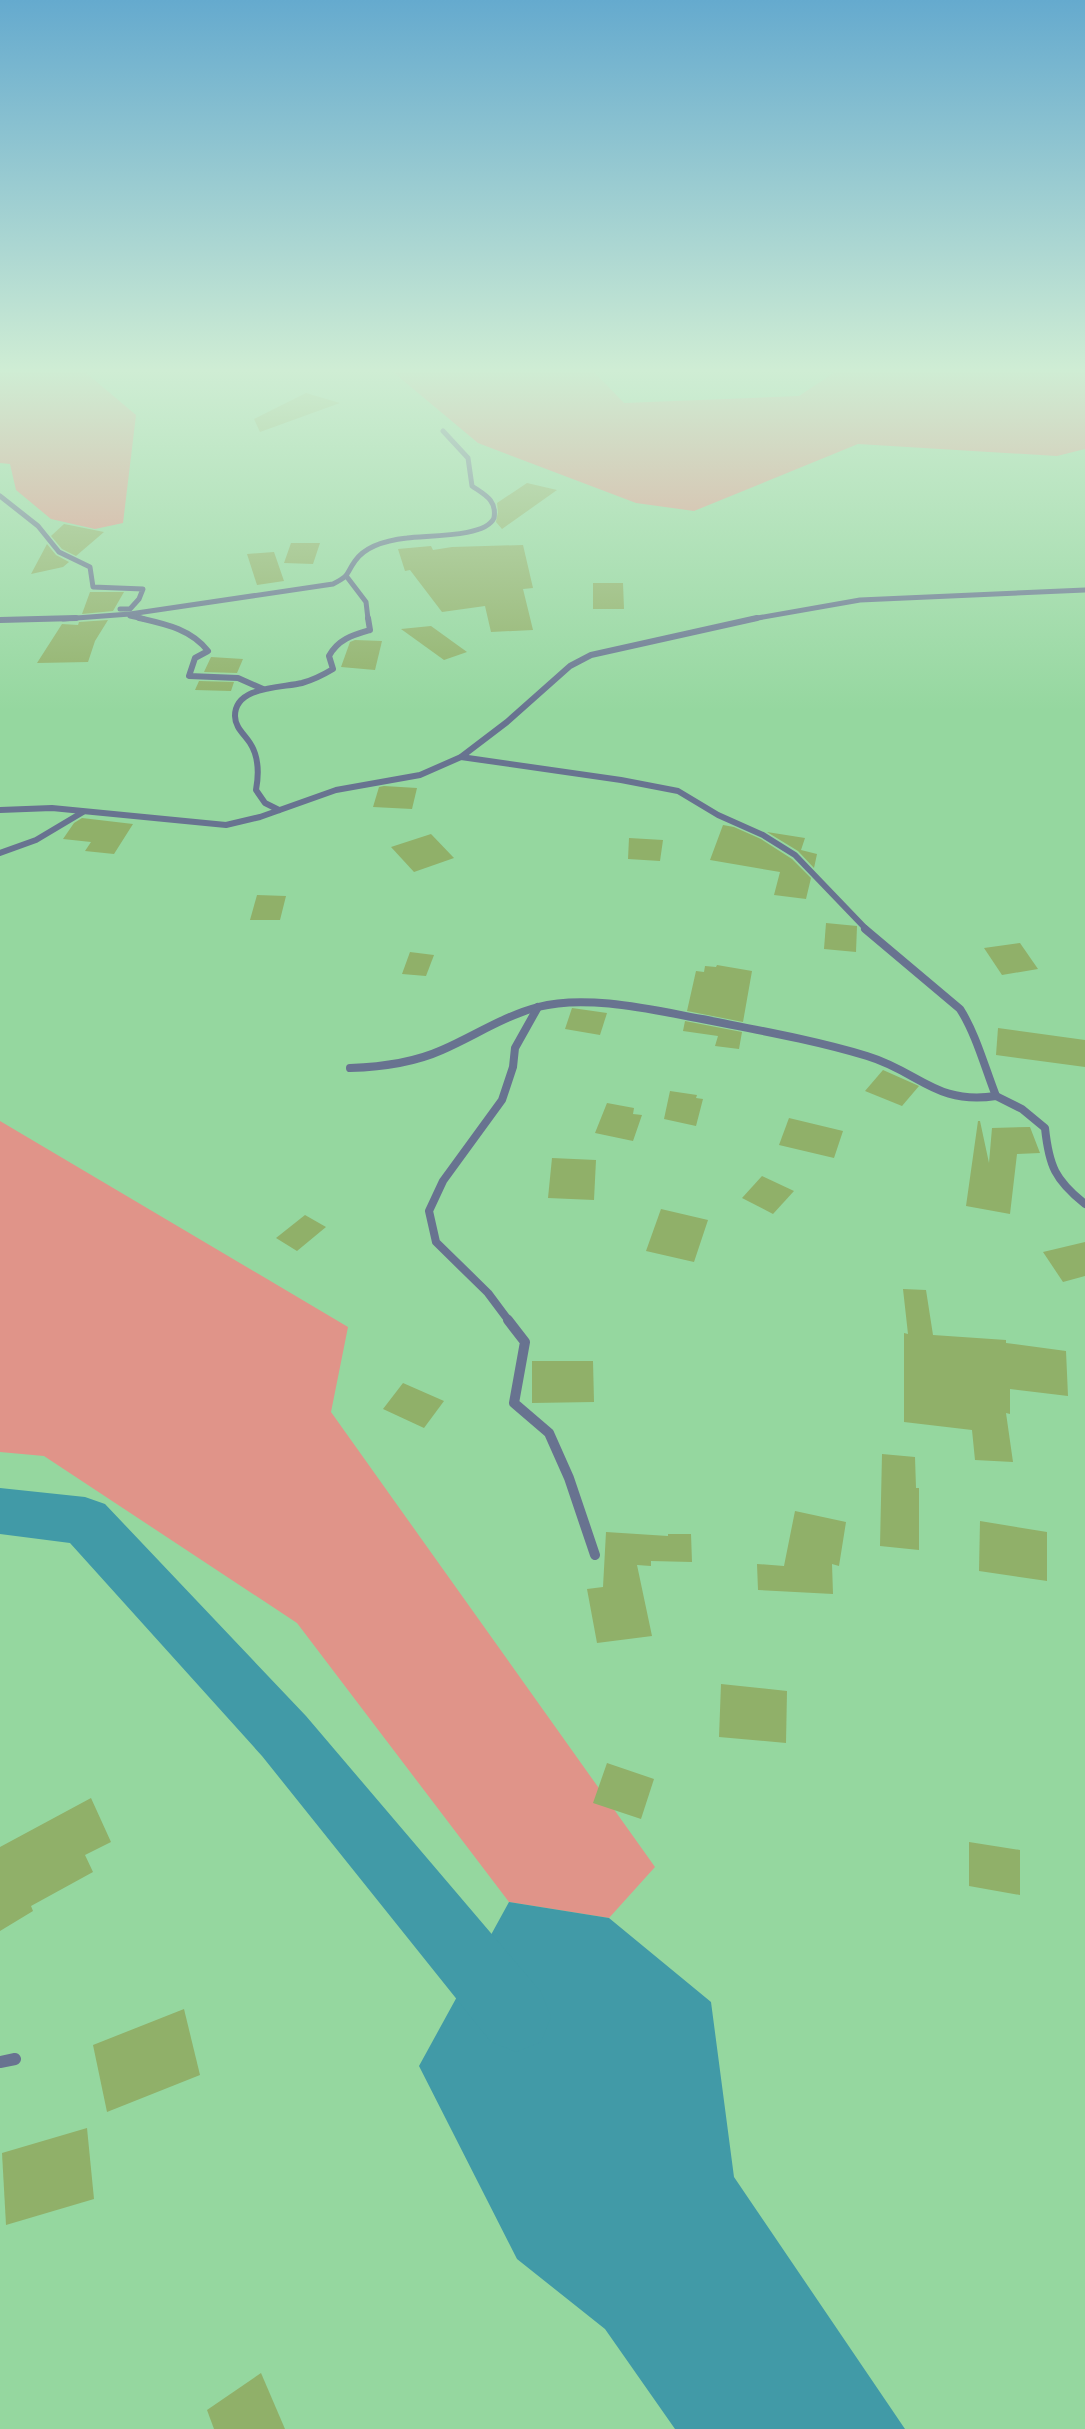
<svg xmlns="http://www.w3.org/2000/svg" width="1085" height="2429" font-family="Roboto,sans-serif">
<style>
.green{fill:#e09489}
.water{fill:#419aa7}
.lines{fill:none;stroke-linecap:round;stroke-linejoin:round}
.river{fill:#419aa7;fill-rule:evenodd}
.building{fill:#90b069}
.street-far4{stroke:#687390;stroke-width:5}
.street-far3{stroke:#687390;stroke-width:6}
.street-far2{stroke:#687390;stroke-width:8}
.street-far1{stroke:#687390;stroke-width:10}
.street{stroke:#687390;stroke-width:12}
</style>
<rect width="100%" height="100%" fill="#95d79f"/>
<g class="green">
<polygon points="0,372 85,372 136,415 123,523 95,529 51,519 16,490 10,464 0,463"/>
<polygon points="393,372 594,372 624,403 799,396 835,372 1085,372 1085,449 1057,456 858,444 694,511 636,503 478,443"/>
<polygon points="0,1121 348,1327 331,1412 655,1867 609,1918 509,1902 297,1623 44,1456 0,1452"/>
</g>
<polygon class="water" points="509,1902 609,1918 711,2002 734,2177 905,2429 675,2429 605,2329 517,2259 419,2066"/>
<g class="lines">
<polygon class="river" points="0,1488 85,1497 105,1504 306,1716 541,1992 551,2017 541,2042 516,2052 491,2042 262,1756 70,1543 0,1534"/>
</g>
<g class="building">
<polygon points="306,393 340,403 260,432 254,419"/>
<polygon points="527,483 557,490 502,529 496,522 498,512 497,503"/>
<polygon points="64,524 104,532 76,556 62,549 51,536"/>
<polygon points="291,543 320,543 313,564 284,563"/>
<polygon points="47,544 56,555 69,562 63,567 31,574"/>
<polygon points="523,545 533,588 523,589 533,630 491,632 485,606 442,612 410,570 405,571 398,549 431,546 433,550 452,547"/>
<polygon points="274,552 284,581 257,585 247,554"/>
<polygon points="593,583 623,583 624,609 593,609"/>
<polygon points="90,592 124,592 113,611 82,614"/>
<polygon points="108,620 95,641 88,662 37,663 62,624 78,625 79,622"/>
<polygon points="431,626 467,652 444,660 401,629"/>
<polygon points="355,640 382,641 375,670 341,667 350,642"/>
<polygon points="211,657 243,659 237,673 204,672"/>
<polygon points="199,681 234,682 231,691 195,690"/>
<polygon points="384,786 417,788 412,809 373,807 379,787"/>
<polygon points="82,818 133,824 114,854 85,851 91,842 63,839 74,823"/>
<polygon points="723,825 734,827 761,839 792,859 811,878 806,899 774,895 780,872 710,860"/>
<polygon points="767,832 805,838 801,850 817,854 814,868 798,851"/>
<polygon points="431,834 454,858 414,872 391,847"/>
<polygon points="629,838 663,840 660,861 628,859"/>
<polygon points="257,895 286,896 280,920 250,920"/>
<polygon points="826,923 857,926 856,952 824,949"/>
<polygon points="1020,943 1038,969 1002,975 984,948"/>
<polygon points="410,952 434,955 426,976 402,974"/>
<polygon points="717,965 752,971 743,1022 687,1011 696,971 704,972 705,966 716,967"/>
<polygon points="572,1008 607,1013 600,1035 565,1029"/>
<polygon points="685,1021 742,1032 739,1049 715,1046 718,1036 683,1031"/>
<polygon points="998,1028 1085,1040 1085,1067 996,1055"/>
<polygon points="883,1070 919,1086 902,1106 865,1091"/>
<polygon points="670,1091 697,1095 696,1098 703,1099 696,1126 664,1119"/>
<polygon points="607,1103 634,1108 633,1114 642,1115 633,1141 595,1133"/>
<polygon points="789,1118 843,1131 834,1158 779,1145"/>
<polygon points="978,1121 980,1121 989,1163 992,1128 1030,1127 1040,1153 1017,1154 1010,1214 966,1206"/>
<polygon points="552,1158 596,1160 594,1200 548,1198"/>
<polygon points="762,1176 794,1191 773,1214 742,1198"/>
<polygon points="661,1209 708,1220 694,1262 646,1251"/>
<polygon points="305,1215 326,1227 297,1251 276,1238"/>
<polygon points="1085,1242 1085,1276 1063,1282 1043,1252"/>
<polygon points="903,1289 926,1290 933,1335 1006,1340 1006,1343 1066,1351 1068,1396 1010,1389 1010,1414 1006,1413 1013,1462 975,1460 972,1430 904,1422 904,1333 908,1334"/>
<polygon points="532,1361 593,1361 594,1402 532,1403"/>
<polygon points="403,1383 444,1401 424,1428 383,1409"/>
<polygon points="882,1454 915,1457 916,1488 919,1488 919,1550 880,1546"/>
<polygon points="795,1511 846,1522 839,1566 832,1564 833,1594 758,1590 757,1564 784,1566"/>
<polygon points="980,1521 1047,1532 1047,1581 979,1571"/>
<polygon points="606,1532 668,1536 668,1534 691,1534 692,1562 651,1561 651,1566 637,1565 652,1636 597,1643 587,1589 603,1587"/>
<polygon points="721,1684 787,1691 786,1743 719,1737"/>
<polygon points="607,1763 654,1779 641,1819 593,1803"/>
<polygon points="91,1798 111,1842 85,1855 93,1872 31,1906 33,1911 0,1931 0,1847"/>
<polygon points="969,1842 1020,1850 1020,1895 969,1886"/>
<polygon points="184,2009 200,2075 107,2112 93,2045"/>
<polygon points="87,2128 94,2199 6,2225 2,2153"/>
<polygon points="261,2373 285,2429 214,2429 207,2410"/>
</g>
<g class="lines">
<g class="street-far4">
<polyline points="0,496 38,526 59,552 90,567 93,587 143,589 139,599 130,609 120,609"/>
<polyline points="347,577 366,602 368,619"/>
<polyline points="130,616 144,619"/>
<path d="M63 619 130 614 333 584C351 575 345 575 355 561 366 545 389 540 407 538 426 535 485 538 494 518 497 500 485 495 472 486L468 458 443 431"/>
<polyline points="752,619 860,600 1085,590"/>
</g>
<g class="street-far3">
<path d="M139 618C165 624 191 629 208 651L195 658 189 676 238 678 263 689"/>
<polyline points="0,620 76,618"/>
<polyline points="461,757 621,780 678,791 718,815 763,835 795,855 867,930"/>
<polyline points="0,810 52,808 226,825 260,817 336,790 420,775 461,757 507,722 570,666 591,655 757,618"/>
<path d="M279 810 265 803 256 790C259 774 259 757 250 743 244 734 235 727 235 716 235 686 281 688 302 683 313 680 323 675 333 669L329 656C338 639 353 635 370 630L368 618"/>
<polyline points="0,853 36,840 83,812"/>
</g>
<g class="street-far2">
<path d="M865 929 960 1009C976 1034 985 1068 996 1096L1022 1109 1045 1128C1049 1166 1055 1180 1085 1204"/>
<path d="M350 1068C382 1067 413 1063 442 1050 474 1036 504 1016 538 1007 587 994 653 1010 702 1019 757 1030 814 1040 867 1056 920 1072 935 1105 996 1096"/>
<polyline points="509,1321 488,1293 436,1242 429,1211 443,1181 502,1100 513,1067 515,1048 538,1007"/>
</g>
<polyline class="street-far1" points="508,1320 525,1342 514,1403 549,1433 569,1478 595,1555"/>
<polyline class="street" points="0,2062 15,2059"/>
</g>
<linearGradient id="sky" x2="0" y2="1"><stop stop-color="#65aace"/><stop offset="0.52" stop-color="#cfedd4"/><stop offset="1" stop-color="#cfedd4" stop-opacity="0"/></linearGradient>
<rect width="1085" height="712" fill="url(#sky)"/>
</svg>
